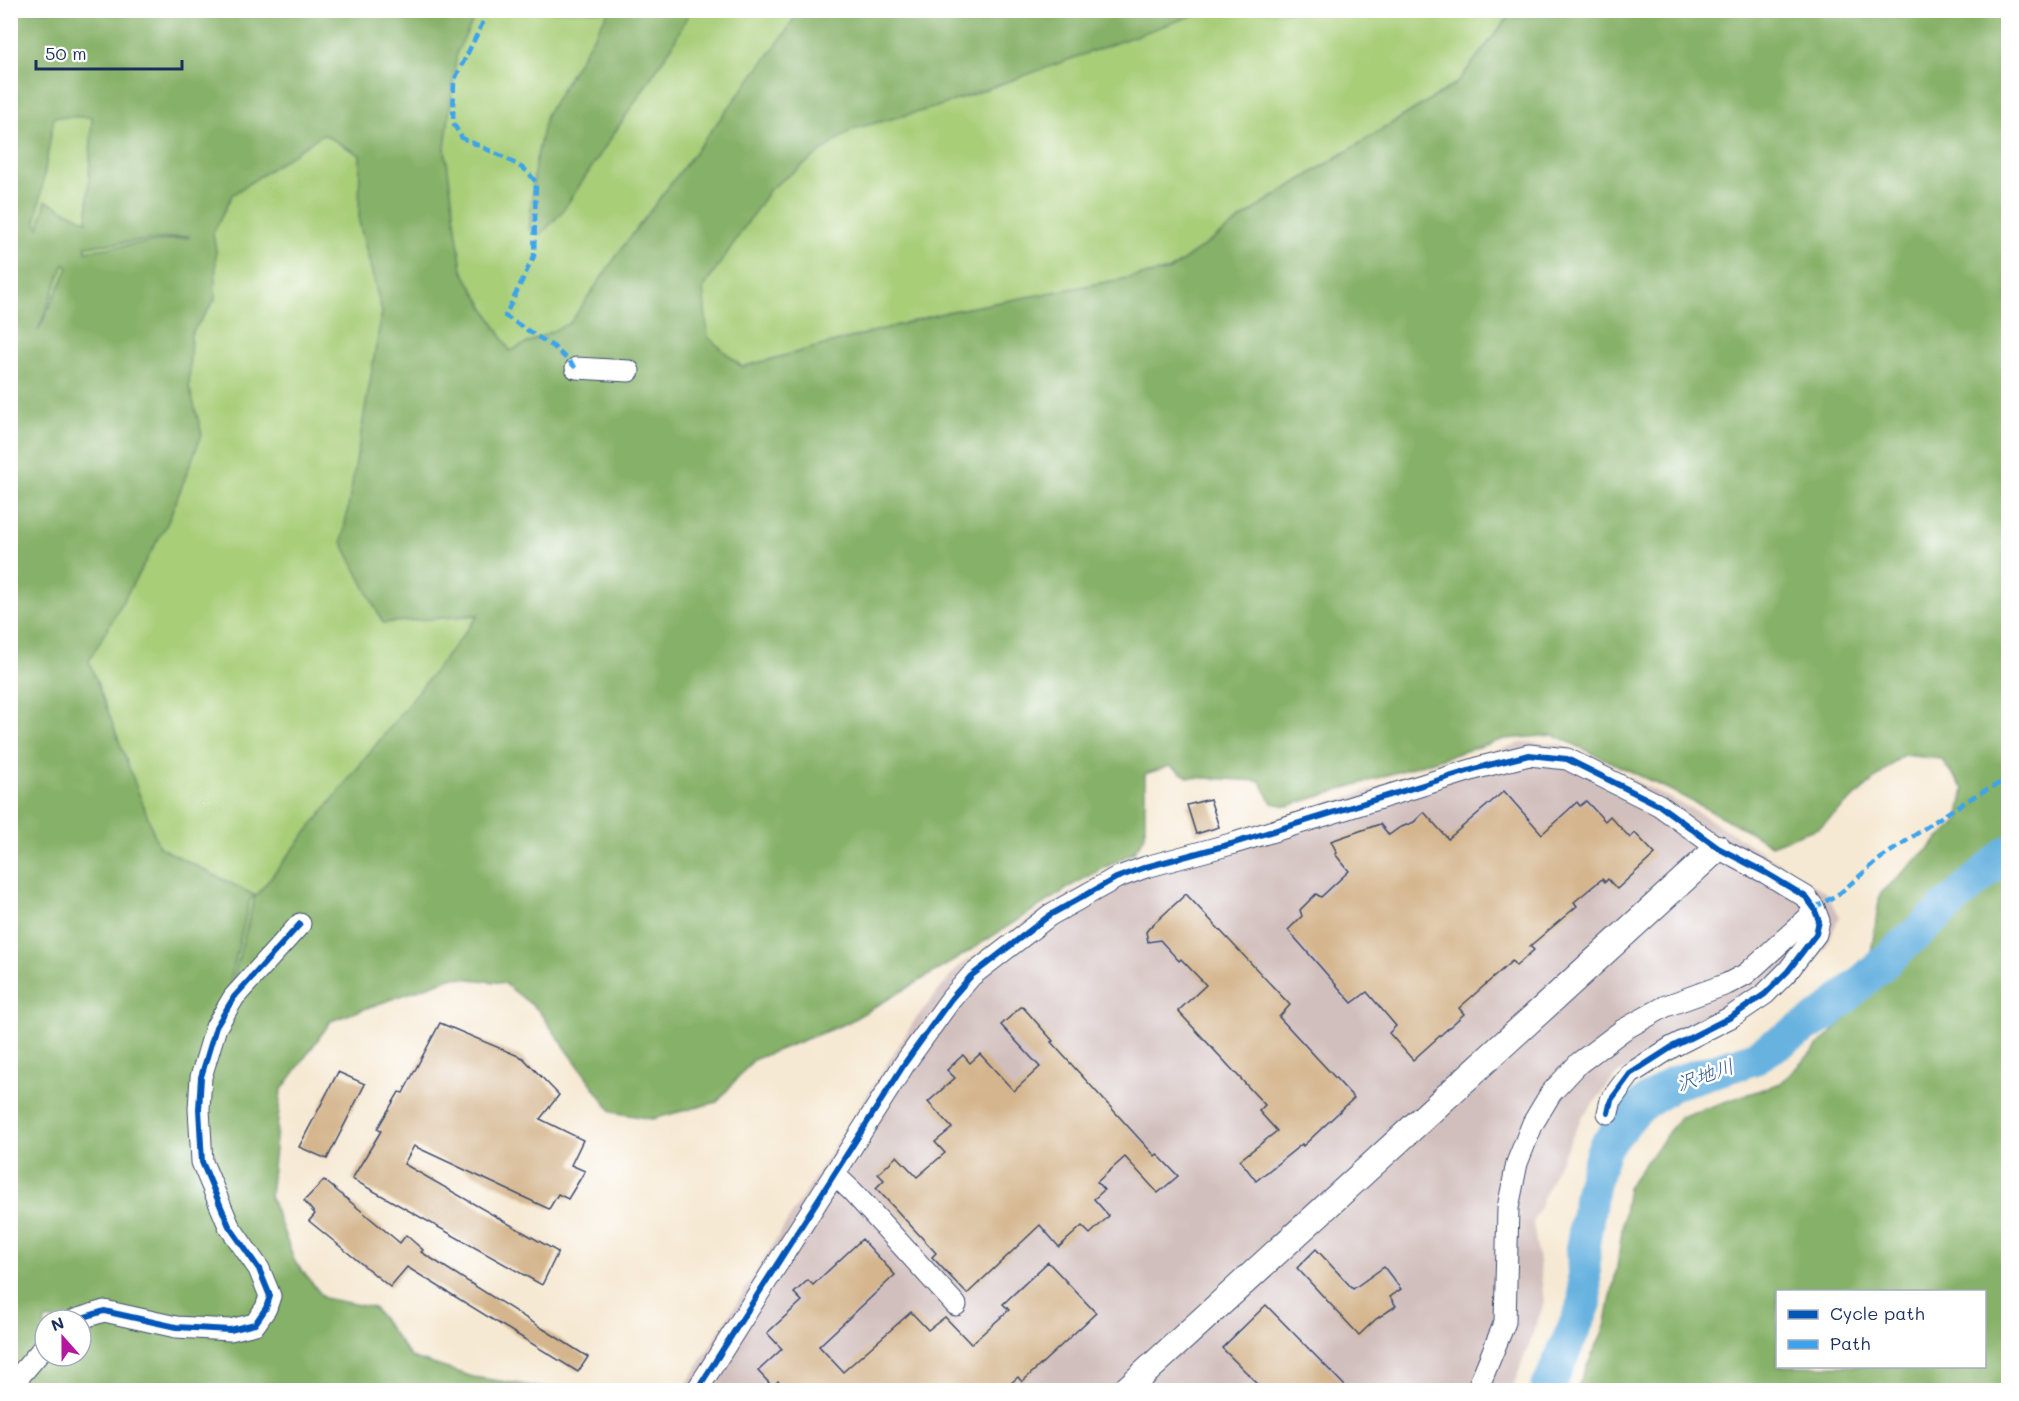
<svg xmlns="http://www.w3.org/2000/svg" width="2019" height="1401" font-family="Mali,'Klee One',sans-serif">
<style>
.industrial{fill:#d1bfbd}
.green{fill:#a8ce78;stroke:#627e6b;stroke-width:1.5}
.forest{fill:#86b168;stroke:#507063;stroke-width:1.5;fill-rule:evenodd}
.lines{fill:none;stroke-linecap:round;stroke-linejoin:round}
.river{stroke:#67b2e0;stroke-width:34}
.building{fill:#d4b58d}
.minor-casing{stroke:#3c4b70;stroke-width:23}
.tertiary-casing{stroke:#3c4b70;stroke-width:28}
.minor{stroke:#fff;stroke-width:21}
.tertiary{stroke:#fff;stroke-width:26}
.quiet{stroke:#3da3ed;stroke-width:4.5;stroke-dasharray:9 4.5;stroke-linecap:butt}
.cycleway-casing{stroke:#fff;stroke-width:10}
.cycleway{stroke:#0057b8;stroke-width:6}
.labels{text-anchor:middle;stroke-width:5;stroke-linejoin:round;paint-order:stroke}
.water-label{font-size:20px;font-style:italic;fill:#365d8c;stroke:#fff}
</style>
<rect width="100%" height="100%" fill="#fff"/>
<filter id="ink" filterUnits="userSpaceOnUse"><feTurbulence type="fractalNoise" baseFrequency=".0167" numOctaves="2"/><feDisplacementMap in="SourceGraphic" scale="12" xChannelSelector="R" yChannelSelector="G"/><feConvolveMatrix kernelMatrix="1 2 1 2 8 2 1 2 1" color-interpolation-filters="sRGB"/></filter>
<filter id="wash" filterUnits="userSpaceOnUse"><feTurbulence type="fractalNoise" baseFrequency=".008" numOctaves="4" result="noise"/><feDisplacementMap in="SourceGraphic" scale="24" xChannelSelector="R" yChannelSelector="G"/><feGaussianBlur stdDeviation="1.35" result="paint"/><feColorMatrix in="noise" values="0 0 0 0 0 0 0 0 0 0 0 0 0 0 0 0 0 1.4 0 .05"/><feComposite in="paint" operator="in"/></filter>
<g filter="url(#wash)">
<rect width="100%" height="100%" fill="#f6e9d3"/>
<polygon class="industrial" points="1524,742 1560,744 1698,812 1824,891 1840,916 1824,950 1771,999 1618,1073 1581,1119 1552,1178 1533,1223 1541,1274 1544,1303 1512,1390 683,1390 813,1180 915,1020 958,967 1035,914 1120,865 1190,846"/>
<polygon class="green" points="10,11 1513,11 1457,83 1270,199 1170,270 947,312 742,367 707,337 199,1109 11,1211"/>
<g class="forest">
<path d="M10 11H478L457 52 445 148 462 270 510 351 570 323 622 248 783 36 799 11H1205L937 107 853 129 770 189 703 289 708 337 742 367 947 312 1170 270 1270 199 1457 83 1513 11H2008V1390H1576L1605 1327 1617 1267 1628 1186 1680 1117 1781 1083 1864 1000 1880 894 1958 821 1964 789 1941 759 1903 755 1820 827 1771 845 1745 829 1670 790 1554 735 1504 739 1288 806 1272 803 1260 781 1188 777 1170 766 1145 774V836L1134 852 1076 883 955 960 847 1023 753 1060 717 1102 652 1119 612 1112 538 1010 504 983 453 977 331 1021 281 1091 270 1196 295 1262 324 1298 374 1308 411 1357 473 1377 539 1387 572 1390H11ZM54 117H92L87 221 46 201 39 228 36 223ZM323 134 360 155 359 222 382 312 342 542 383 623 479 615 256 896 159 847 89 661 168 522 202 434 189 386 191 334 215 300 216 250 213 234 232 195ZM189 236V237L86 251V246ZM64 264 68 268 38 331ZM255 896 209 1072 208 1071 250 899ZM1778 1292H1984V1366H1778ZM45 1320H81V1356H45Z"/>
<polygon points="609,11 690,11 672,46 562,212 541,234 529,229 535,165 546,115"/>
</g>
<g class="lines">
<polyline class="river" points="1547,1390 1585,1303 1583,1244 1592,1188 1604,1148 1636,1109 1674,1083 1752,1059 1826,1014 2008,852"/>
</g>
<g id="blocks">
<g class="building">
<polygon points="1504,791 1542,834 1577,802 1580,806 1586,801 1605,821 1610,816 1630,838 1635,833 1655,854 1617,889 1608,879 1605,882 1602,879 1574,902 1577,906 1530,946 1534,950 1516,966 1512,961 1459,1008 1464,1014 1413,1060 1389,1033 1396,1026 1367,992 1352,1003 1288,930 1302,916 1300,910 1316,894 1321,897 1349,871 1335,854 1337,853 1331,841 1380,824 1389,835 1399,828 1414,822 1424,812 1448,839"/>
<polygon points="1210,799 1219,827 1196,834 1187,805"/>
<polygon points="1186,894 1290,1005 1279,1017 1354,1098 1303,1146 1302,1144 1256,1181 1240,1160 1277,1131 1259,1111 1265,1105 1178,1011 1206,985 1181,959 1179,961 1160,940 1148,942 1146,932 1149,928"/>
<polygon points="1022,1006 1053,1041 1051,1042 1155,1156 1157,1154 1178,1176 1158,1193 1125,1157 1097,1182 1104,1190 1094,1199 1109,1216 1090,1234 1082,1226 1059,1247 1040,1225 967,1294 932,1257 936,1253 876,1188 884,1180 878,1174 897,1156 917,1177 945,1153 935,1142 952,1128 928,1102 955,1078 947,1070 963,1055 970,1063 980,1054 1014,1091 1040,1067 1001,1025"/>
<polygon points="440,1023 523,1058 559,1095 540,1119 583,1140 571,1165 585,1171 568,1199 558,1194 549,1209 414,1146 404,1164 558,1252 542,1285 352,1179 381,1131 377,1129 399,1092 403,1093"/>
<polygon points="338,1072 365,1084 327,1159 299,1147"/>
<polygon points="324,1180 400,1243 406,1235 423,1250 421,1252 588,1357 578,1372 407,1267 390,1287 309,1221 315,1214 304,1201"/>
<polygon points="862,1239 895,1275 819,1346 843,1372 911,1312 928,1330 945,1317 971,1344 1009,1310 1003,1304 1048,1262 1096,1313 1022,1382 1018,1377 1003,1390 787,1390 778,1381 773,1387 758,1371 782,1349 767,1333 802,1301 794,1293 808,1280 813,1285"/>
<polygon points="1316,1249 1353,1289 1384,1267 1401,1289 1390,1297 1396,1306 1376,1319 1359,1335 1297,1268"/>
<polygon points="1266,1305 1349,1390 1264,1390 1222,1348"/>
</g>
</g>
</g>
<g filter="url(#ink)">
<use href="#blocks" fill-opacity="0" stroke="#3c4b70" stroke-width="1.5"/>
<g class="lines">
<g class="minor-casing">
<g id="minor">
<polyline points="576,368 629,371"/>
<polyline points="834,1174 853,1192 956,1305"/>
<polyline points="75,1320 104,1311 176,1327 230,1330 255,1324 266,1308 270,1296 259,1269 229,1226 202,1162 199,1109 201,1077 216,1027 234,997 300,924"/>
<polyline points="10,1387 45,1346"/>
<polyline points="697,1390 905,1063 951,999 971,976 1050,915 1116,878 1146,867 1231,844 1481,767 1529,755 1567,759 1659,805 1718,848 1766,873 1806,897 1814,908 1819,921 1816,934 1788,971 1765,994 1731,1017 1672,1047 1630,1074 1611,1100 1608,1113"/>
<polyline points="1477,1390 1505,1322 1508,1208 1517,1163 1533,1123 1551,1093 1579,1063 1623,1030 1666,1006 1727,984 1746,974 1808,918 1814,908"/>
</g>
</g>
<g class="tertiary-casing">
<polyline id="tertiary" points="1126,1390 1718,848"/>
</g>
<use href="#minor" class="minor"/>
<use href="#tertiary" class="tertiary"/>
<g class="quiet">
<polyline points="489,10 454,81 453,123 462,138 504,157 527,171 536,182 534,256 505,316 554,347 576,368"/>
<polyline points="1814,908 1840,893 1877,861 1944,815 1980,793 2008,779"/>
</g>
<g class="cycleway-casing">
<g id="cycleway">
<polyline points="75,1320 104,1311 176,1327 230,1330 255,1324 266,1308 270,1296 259,1269 229,1226 202,1162 199,1109 201,1077 216,1027 234,997 300,924"/>
<polyline points="697,1390 905,1063 951,999 971,976 1050,915 1116,878 1146,867 1231,844 1481,767 1529,755 1567,759 1659,805 1718,848 1766,873 1806,897 1814,908 1819,921 1816,934 1788,971 1765,994 1731,1017 1672,1047 1630,1074 1611,1100 1608,1113"/>
</g>
</g>
<use href="#cycleway" class="cycleway"/>
</g>
</g>
<g class="labels">
<g class="water-label">
<text transform="translate(1705 1075) rotate(-19)" y="7">沢地川</text>
</g>
</g>
<rect width="2019" height="1401" fill="none" stroke="#fff" stroke-width="36"/>
<rect x="1776" y="1290" width="210" height="78" fill="#ffffff" stroke="#a4acbf" stroke-width="1.5"/>
<rect x="1788" y="1310" width="30" height="9" fill="#0057b8" stroke="#a4acbf" stroke-width="1.5"/>
<text x="1830" y="1320" font-size="18" fill="#1b2f5e">Cycle path</text>
<rect x="1788" y="1340" width="30" height="9" fill="#3da3ed" stroke="#a4acbf" stroke-width="1.5"/>
<text x="1830" y="1350" font-size="18" fill="#1b2f5e">Path</text>
<g transform="translate(63 1338) rotate(339)"><circle r="28" fill="#ffffff" stroke="#a4acbf" stroke-width="1.5"/>
<path d="M0-4.5L10 22L0 15L-10 22Z" fill="#b5179e"/>
<text y="-9" font-size="16" font-weight="bold" text-anchor="middle" fill="#1b2f5e">N</text>
</g>
<path d="M36 60v9h146v-9" fill="none" stroke="#1b2f5e" stroke-width="3"/>
<text x="45" y="60" font-size="18" fill="#1b2f5e" stroke="#ffffff" stroke-width="4.5" paint-order="stroke">50 m</text>
</svg>
